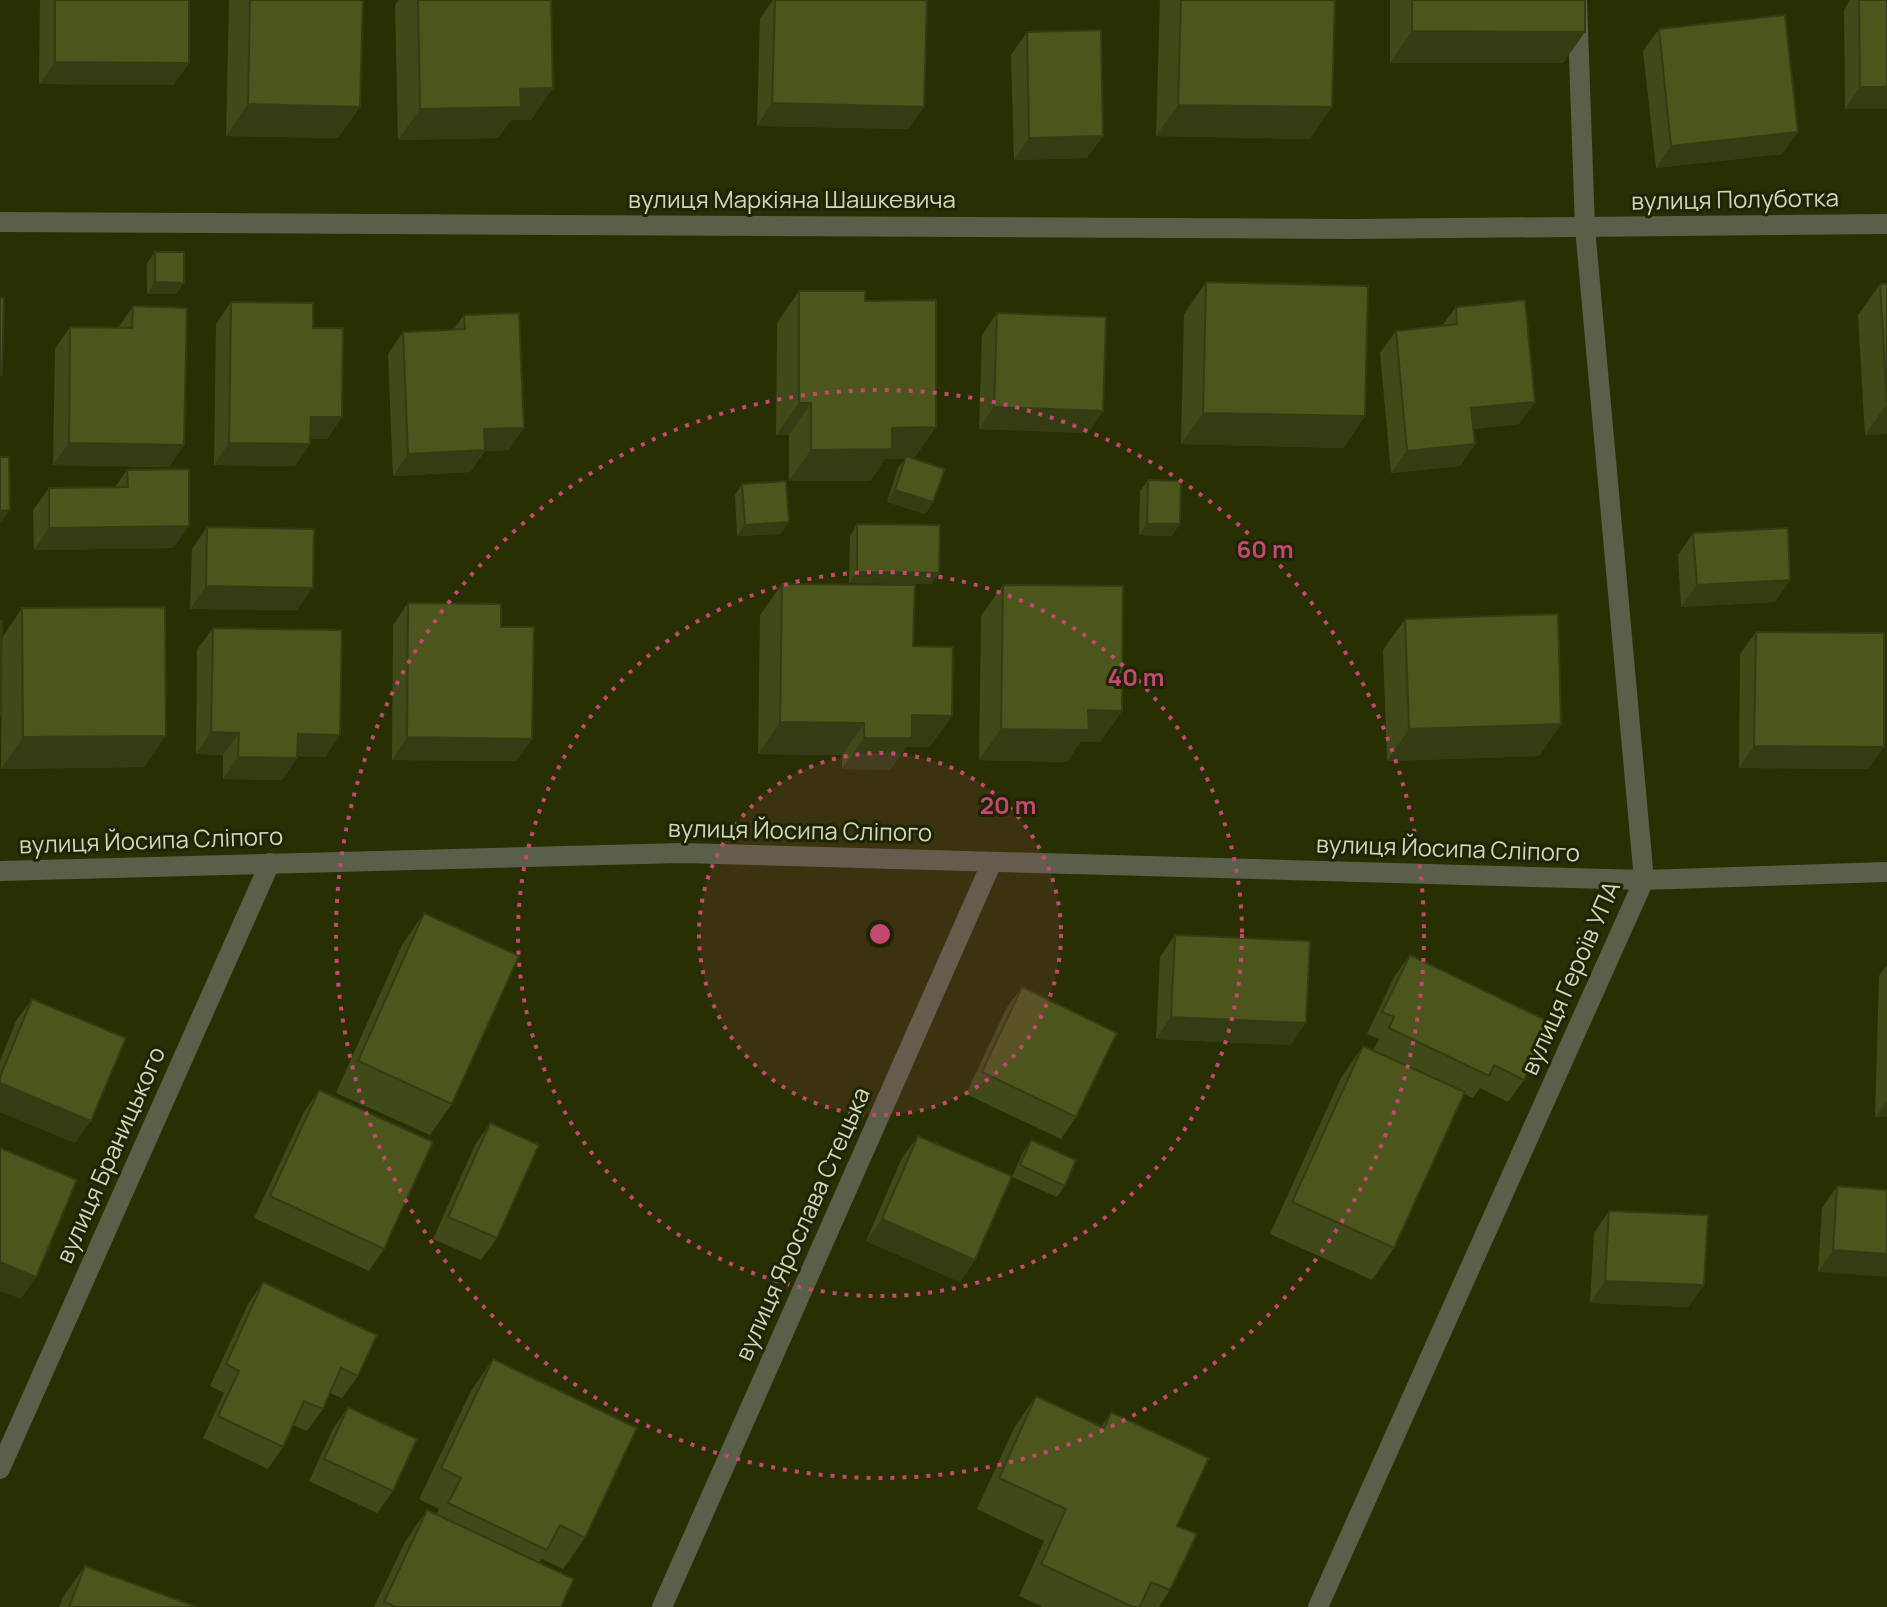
<svg xmlns="http://www.w3.org/2000/svg" width="1887" height="1607" font-family="Manrope,sans-serif">
<style>
.lines{fill:none;stroke-linecap:round;stroke-linejoin:round}
.lane{stroke:#595f48;stroke-width:20}
.street{stroke:#595f48;stroke-width:20}
.wall{fill:#404918}
.shaded-wall{fill:#343c14}
.building{fill:#4b551c;stroke:#343c14;stroke-width:2}
.ring{fill:none;stroke:#c54872;stroke-width:4;stroke-dasharray:4 8}
.labels{text-anchor:middle;stroke-width:6;stroke-linejoin:round;paint-order:stroke}
.street-label{font-size:24px;fill:#cfd6b9;stroke:#1f2406}
.centre{fill:#c54872;stroke:#1f2406;stroke-width:4}
.ring-label{font-size:24px;text-anchor:middle;font-weight:bold;fill:#c54872;stroke:#1f2406;stroke-width:6;stroke-linejoin:round;paint-order:stroke}
</style>
<rect width="100%" height="100%" fill="#282f02"/>
<g class="lines">
<polyline class="lane" points="1577,0 1585,228"/>
<g class="street">
<polyline points="0,222 1352,229 1887,224"/>
<polyline points="0,871 682,853 1644,880 1887,872"/>
<polyline points="0,1469 270,863"/>
<polyline points="662,1607 992,862"/>
<polyline points="1318,1607 1644,880 1585,228"/>
</g>
</g>
<g class="wall">
<polygon points="40,0 189,0 189,63 173,85 39,84"/>
<polygon points="229,0 363,0 360,107 338,138 226,136"/>
<polygon points="399,0 551,0 553,88 531,120 511,120 498,138 398,140 395,5"/>
<polygon points="773,0 927,0 909,129 757,126 760,18"/>
<polygon points="1160,0 1335,0 1310,139 1156,136"/>
<polygon points="1390,0 1585,0 1563,63 1390,63"/>
<polygon points="1850,0 1887,0 1887,109 1845,109 1844,10"/>
<polygon points="1659,29 1782,154 1656,168 1643,51"/>
<polygon points="1027,32 1103,136 1087,158 1014,160 1011,55"/>
<polygon points="155,252 176,294 147,294 147,263"/>
<polygon points="1206,282 1365,416 1343,448 1181,444 1184,314"/>
<polygon points="1880,284 1887,284 1887,434 1865,435 1858,315"/>
<polygon points="799,291 865,301 913,459 933,502 925,514 887,502 898,468 905,459 885,459 870,481 789,481 789,435 776,435 777,323"/>
<polygon points="231,302 313,328 342,417 327,439 310,439 310,444 295,466 214,465 216,324"/>
<polygon points="133,306 184,445 169,467 53,465 55,349 70,327 118,328"/>
<polygon points="1456,307 1519,424 1473,429 1475,444 1460,466 1391,473 1380,353 1396,331 1442,326"/>
<polygon points="997,313 1103,411 1088,433 979,429 982,335"/>
<polygon points="464,315 509,450 485,451 470,472 393,476 388,354 403,332 454,329"/>
<polygon points="127,470 174,548 34,550 33,510 49,488 115,487"/>
<polygon points="1148,480 1172,536 1139,535 1140,491"/>
<polygon points="742,484 781,534 737,536 735,495"/>
<polygon points="857,524 939,573 931,584 849,583 850,536"/>
<polygon points="207,527 297,610 190,609 192,549"/>
<polygon points="1693,533 1790,580 1775,602 1681,607 1678,555"/>
<polygon points="782,584 913,646 930,747 906,747 890,770 842,769 842,755 758,754 760,615"/>
<polygon points="1003,585 1122,711 1100,742 1080,742 1067,762 979,760 981,616"/>
<polygon points="408,603 501,627 532,739 516,761 392,760 393,625"/>
<polygon points="22,608 144,767 1,769 2,638"/>
<polygon points="1405,619 1561,724 1539,756 1387,761 1383,650"/>
<polygon points="213,628 340,735 325,757 297,756 282,780 223,779 223,755 196,754 197,650"/>
<polygon points="1756,632 1868,769 1739,768 1740,654"/>
<polygon points="424,913 452,1104 430,1135 336,1093 402,945"/>
<polygon points="1175,935 1291,1045 1156,1039 1160,957"/>
<polygon points="1410,955 1524,1080 1508,1102 1480,1088 1473,1098 1464,1094 1394,1248 1372,1280 1270,1234 1341,1078 1363,1046 1406,1066 1373,1050 1379,1039 1367,1034 1394,977"/>
<polygon points="1887,965 1887,1117 1875,1117 1879,976"/>
<polygon points="1022,987 1076,1117 1061,1139 966,1094 1006,1009"/>
<polygon points="32,999 75,1143 0,1112 0,1061 16,1021"/>
<polygon points="319,1090 384,1249 369,1271 254,1218 304,1112"/>
<polygon points="490,1123 497,1238 481,1260 433,1239 475,1145"/>
<polygon points="918,1136 975,1260 960,1282 866,1241 902,1158"/>
<polygon points="1031,1140 1065,1186 1057,1197 1012,1177 1023,1152"/>
<polygon points="1837,1186 1887,1190 1818,1272 1822,1208"/>
<polygon points="1609,1211 1704,1285 1688,1307 1590,1303 1594,1233"/>
<polygon points="263,1282 358,1376 342,1398 330,1393 323,1409 307,1431 293,1425 283,1447 268,1469 203,1438 224,1393 210,1386 248,1304"/>
<polygon points="493,1359 585,1538 563,1569 542,1559 539,1562 561,1607 374,1607 405,1542 427,1510 436,1515 439,1509 419,1499 471,1391"/>
<polygon points="1036,1396 1101,1427 1111,1412 1177,1526 1170,1590 1159,1607 1043,1607 1019,1596 1044,1541 977,1509 1014,1428"/>
<polygon points="348,1407 393,1491 377,1513 309,1481 333,1429"/>
<polygon points="85,1566 197,1607 59,1607 63,1597"/>
</g>
<g class="shaded-wall">
<polygon points="1412,31 1585,32 1563,63 1390,63"/>
<polygon points="55,62 189,63 173,85 39,84"/>
<polygon points="1860,87 1887,87 1887,109 1845,109"/>
<polygon points="553,88 531,120 511,120 498,138 398,140 420,109 520,89"/>
<polygon points="772,103 924,107 909,129 757,126"/>
<polygon points="248,104 360,107 338,138 226,136"/>
<polygon points="1178,105 1332,107 1310,139 1156,136"/>
<polygon points="1798,132 1782,154 1656,168 1671,146"/>
<polygon points="1103,136 1087,158 1014,160 1029,138"/>
<polygon points="155,282 184,283 176,294 147,294"/>
<polygon points="1535,402 1519,424 1456,430 1471,408"/>
<polygon points="799,403 811,403 789,435 776,435"/>
<polygon points="1887,404 1887,434 1865,435"/>
<polygon points="994,407 1103,411 1088,433 979,429"/>
<polygon points="1203,413 1365,416 1343,448 1181,444"/>
<polygon points="311,417 342,417 327,439 296,439"/>
<polygon points="936,427 914,459 885,459 870,481 789,481 811,450 892,428"/>
<polygon points="524,428 509,450 485,451 470,472 393,476 408,454 484,429"/>
<polygon points="69,443 184,445 169,467 53,465"/>
<polygon points="229,443 310,444 295,466 214,465"/>
<polygon points="1475,444 1460,466 1391,473 1407,451"/>
<polygon points="895,490 933,502 925,514 887,502"/>
<polygon points="10,510 0,524 0,511"/>
<polygon points="789,522 781,534 737,536 745,525"/>
<polygon points="1147,524 1180,524 1172,536 1139,535"/>
<polygon points="189,526 174,548 34,550 49,528"/>
<polygon points="857,572 939,573 931,584 849,583"/>
<polygon points="1790,580 1775,602 1681,607 1697,585"/>
<polygon points="206,586 313,588 297,610 190,609"/>
<polygon points="1088,710 1122,711 1100,742 1080,742 1067,762 979,760 1001,729"/>
<polygon points="912,715 952,716 930,747 906,747 890,770 842,769 864,738"/>
<polygon points="780,722 864,723 842,755 758,754"/>
<polygon points="1561,724 1539,756 1387,761 1409,729"/>
<polygon points="211,732 239,733 223,755 196,754"/>
<polygon points="298,734 340,735 325,757 282,756"/>
<polygon points="166,736 144,767 1,769 23,737"/>
<polygon points="407,737 532,739 516,761 392,760"/>
<polygon points="1754,746 1884,747 1868,769 1739,768"/>
<polygon points="238,757 297,758 282,780 223,779"/>
<polygon points="1171,1017 1306,1023 1291,1045 1156,1039"/>
<polygon points="0,1083 91,1121 75,1143 0,1112"/>
<polygon points="1887,1101 1887,1117 1875,1117"/>
<polygon points="882,1219 975,1260 960,1282 866,1241"/>
<polygon points="1833,1250 1887,1254 1887,1277 1818,1272"/>
<polygon points="0,1262 36,1277 21,1299 0,1291"/>
<polygon points="1605,1281 1704,1285 1688,1307 1590,1303"/>
</g>
<g class="building">
<polygon points="55,0 189,0 189,63 55,62"/>
<polygon points="250,0 363,0 360,107 248,104"/>
<polygon points="418,0 551,0 553,88 520,89 521,107 420,109"/>
<polygon points="775,0 927,0 924,107 772,103"/>
<polygon points="1181,0 1335,0 1332,107 1178,105"/>
<polygon points="1412,0 1585,0 1585,32 1412,31"/>
<polygon points="1859,0 1887,0 1887,87 1860,87"/>
<polygon points="1785,15 1798,132 1671,146 1659,29"/>
<polygon points="1101,30 1103,136 1029,138 1027,32"/>
<polygon points="155,252 184,252 184,283 155,282"/>
<polygon points="1206,282 1368,286 1365,416 1203,413"/>
<polygon points="1880,284 1887,284 1887,404"/>
<polygon points="799,291 865,291 865,301 936,300 936,427 892,428 892,449 811,450 811,403 799,403"/>
<polygon points="0,298 4,298 2,375 0,375"/>
<polygon points="1525,300 1535,402 1471,408 1475,444 1407,451 1396,331 1457,324 1456,307"/>
<polygon points="231,302 313,303 313,328 343,328 342,417 311,417 310,444 229,443"/>
<polygon points="133,306 187,308 184,445 69,443 70,327 132,328"/>
<polygon points="519,313 524,428 484,429 485,450 408,454 403,332 465,329 464,315"/>
<polygon points="997,313 1106,317 1103,411 994,407"/>
<polygon points="906,456 945,469 933,502 895,490"/>
<polygon points="0,457 9,457 10,510 0,511"/>
<polygon points="189,469 189,526 49,528 49,488 128,487 127,470"/>
<polygon points="1148,480 1181,481 1180,524 1147,524"/>
<polygon points="786,481 789,522 745,525 742,484"/>
<polygon points="857,524 940,525 939,573 857,572"/>
<polygon points="207,527 314,529 313,588 206,586"/>
<polygon points="1788,528 1790,580 1697,585 1693,533"/>
<polygon points="782,584 915,585 913,646 953,647 952,716 912,715 912,738 864,738 864,723 780,722"/>
<polygon points="1003,585 1123,586 1122,711 1088,710 1089,730 1001,729"/>
<polygon points="408,603 501,604 501,627 534,627 532,739 407,737"/>
<polygon points="165,607 166,736 23,737 22,608"/>
<polygon points="1558,614 1561,724 1409,729 1405,619"/>
<polygon points="0,621 2,621 0,717"/>
<polygon points="213,628 342,630 340,735 298,734 297,758 238,757 239,733 211,732"/>
<polygon points="1756,632 1884,633 1884,747 1754,746"/>
<polygon points="424,913 519,956 452,1104 358,1061"/>
<polygon points="1175,935 1310,941 1306,1023 1171,1017"/>
<polygon points="1410,955 1552,1023 1524,1080 1494,1065 1489,1076 1389,1028 1394,1017 1382,1012"/>
<polygon points="1022,987 1117,1033 1076,1117 982,1072"/>
<polygon points="32,999 126,1038 91,1121 0,1083 0,1077"/>
<polygon points="1363,1046 1465,1092 1394,1248 1292,1202"/>
<polygon points="319,1090 433,1142 384,1249 270,1196"/>
<polygon points="490,1123 539,1145 497,1238 448,1217"/>
<polygon points="918,1136 1012,1176 975,1260 882,1219"/>
<polygon points="1031,1140 1076,1160 1065,1186 1020,1165"/>
<polygon points="0,1148 77,1180 36,1277 0,1262"/>
<polygon points="1837,1186 1887,1190 1887,1254 1833,1250"/>
<polygon points="1609,1211 1708,1215 1704,1285 1605,1281"/>
<polygon points="263,1282 377,1335 358,1376 341,1368 323,1409 304,1401 283,1447 218,1416 239,1371 226,1364"/>
<polygon points="493,1359 637,1428 585,1538 560,1525 547,1550 448,1503 461,1478 441,1468"/>
<polygon points="1036,1396 1104,1428 1111,1412 1209,1458 1177,1526 1197,1534 1170,1590 1151,1582 1140,1607 1133,1607 1041,1564 1066,1509 999,1478"/>
<polygon points="348,1407 417,1439 393,1491 324,1459"/>
<polygon points="427,1510 574,1579 561,1607 396,1607 384,1602"/>
<polygon points="85,1566 197,1607 69,1607"/>
</g>
<circle cx="880" cy="934" r="181" fill="#c54872" fill-opacity=".12"/>
<g class="ring">
<circle cx="880" cy="934" r="181"/>
<circle cx="880" cy="934" r="362"/>
<circle cx="880" cy="934" r="544"/>
</g>
<g class="labels">
<g class="street-label">
<text x="792" y="208">вулиця Маркіяна Шашкевича</text>
<text transform="translate(1735 200) rotate(-1)" y="8">вулиця Полуботка</text>
<text transform="translate(800 831) rotate(1)" y="8">вулиця Йосипа Сліпого</text>
<text transform="translate(151 841) rotate(-2)" y="8">вулиця Йосипа Сліпого</text>
<text transform="translate(1448 849) rotate(2)" y="8">вулиця Йосипа Сліпого</text>
<text transform="translate(1571 978) rotate(-66)" y="8">вулиця Героїв УПА</text>
<text transform="translate(111 1155) rotate(-66)" y="8">вулиця Браницького</text>
<text transform="translate(803 1224) rotate(-66)" y="8">вулиця Ярослава Стецька</text>
</g>
</g>
<circle cx="880" cy="934" r="12" class="centre"/>
<g class="ring-label">
<text x="1265" y="558">60 m</text>
<text x="1136" y="686">40 m</text>
<text x="1008" y="814">20 m</text>
</g>
</svg>
